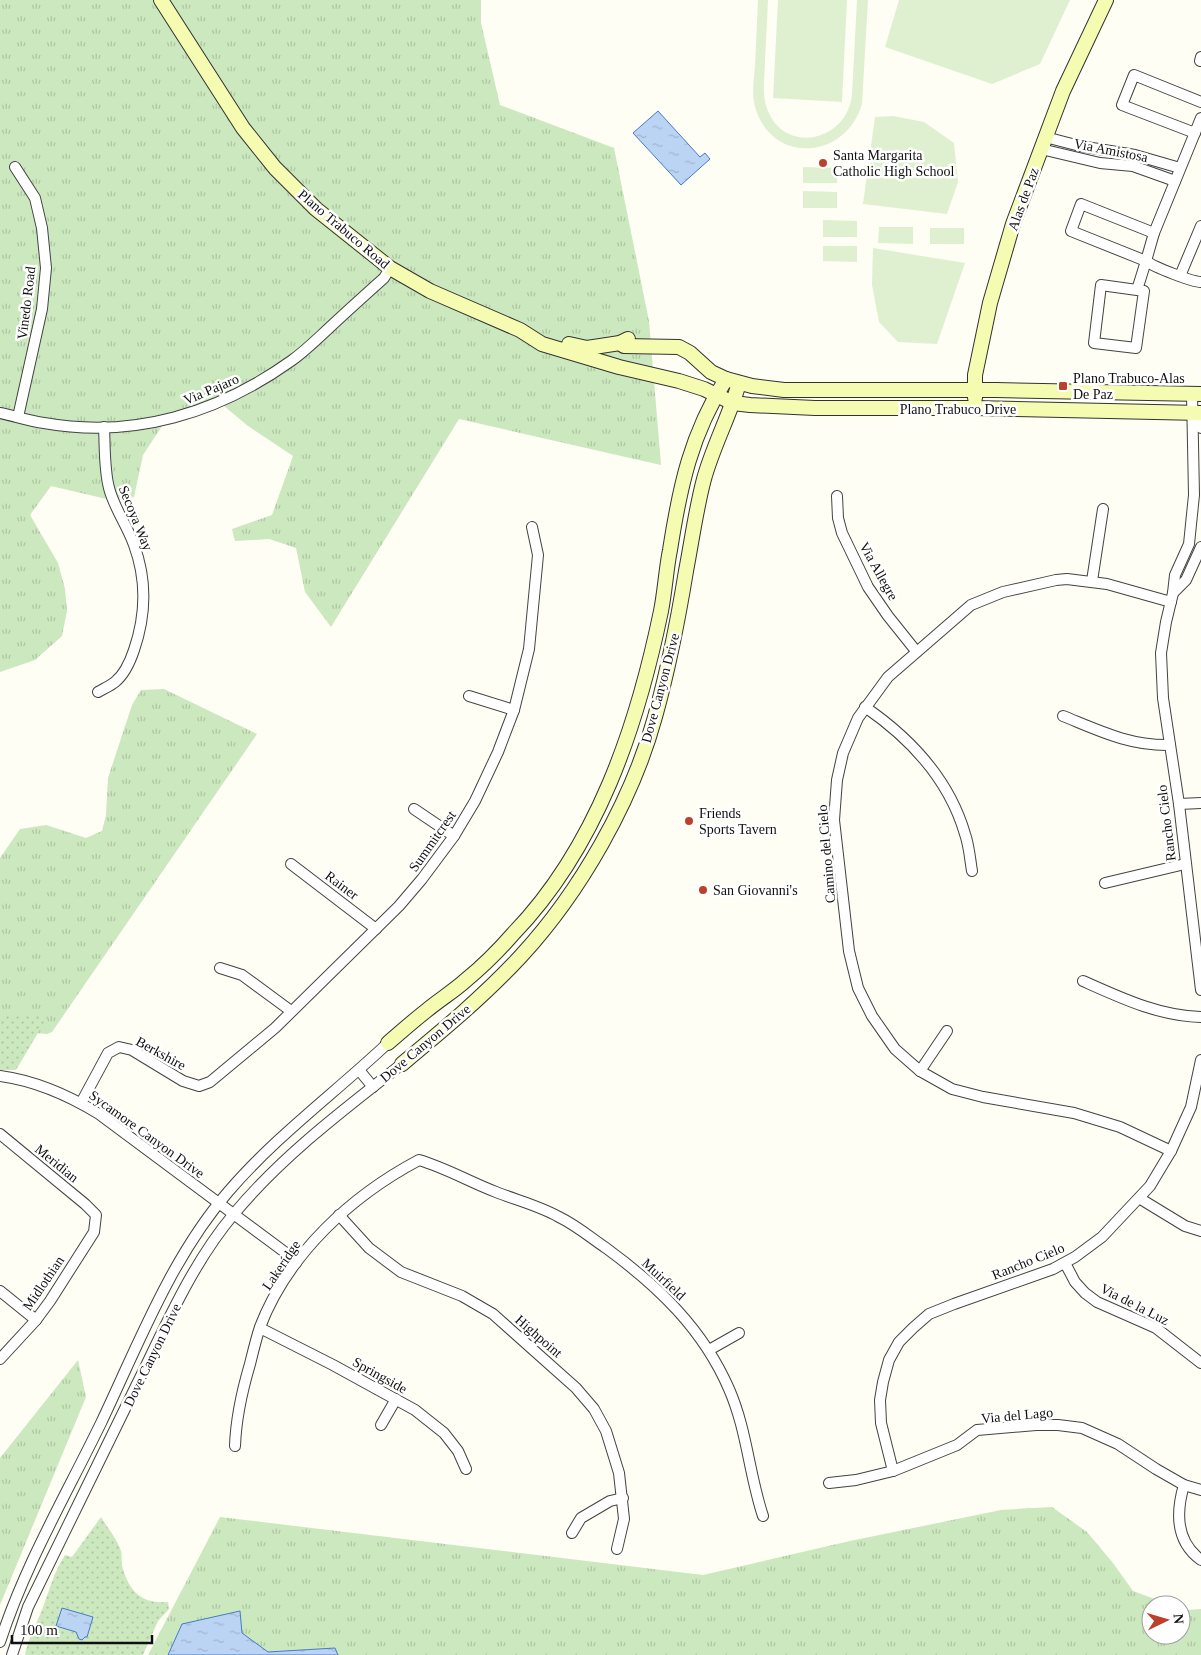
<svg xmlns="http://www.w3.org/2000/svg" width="1201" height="1655" font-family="'Times New Roman',serif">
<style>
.grass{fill:url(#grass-tufts)}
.park{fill:url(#park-dots)}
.pitch{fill:#dff0d0}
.water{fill:url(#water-ripples);stroke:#457bc8}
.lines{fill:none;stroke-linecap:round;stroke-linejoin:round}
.street-casing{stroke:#434343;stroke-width:12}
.secondary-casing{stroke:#323232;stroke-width:16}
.street{stroke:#fff;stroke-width:10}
.secondary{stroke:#f6fbb2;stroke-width:14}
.poi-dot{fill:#bb412d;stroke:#fff;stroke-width:2}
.labels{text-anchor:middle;stroke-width:5;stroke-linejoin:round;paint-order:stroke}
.street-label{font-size:14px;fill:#101010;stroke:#fff}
.poi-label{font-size:14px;fill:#101010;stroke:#fff;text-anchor:start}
</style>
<defs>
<pattern id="grass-tufts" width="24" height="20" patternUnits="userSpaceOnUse" patternTransform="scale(1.25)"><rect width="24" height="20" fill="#cce8be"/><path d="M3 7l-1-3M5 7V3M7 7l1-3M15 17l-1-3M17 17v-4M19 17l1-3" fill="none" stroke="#aec6a2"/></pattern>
<pattern id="park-dots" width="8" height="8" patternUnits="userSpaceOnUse" patternTransform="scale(1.25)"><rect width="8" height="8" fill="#cce8be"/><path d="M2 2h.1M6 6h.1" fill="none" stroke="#aec6a2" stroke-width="1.8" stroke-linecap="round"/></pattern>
<pattern id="water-ripples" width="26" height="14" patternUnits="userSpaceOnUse" patternTransform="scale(1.25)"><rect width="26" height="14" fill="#bbd4f4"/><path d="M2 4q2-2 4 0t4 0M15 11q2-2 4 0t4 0" fill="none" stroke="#a0b5d0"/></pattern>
</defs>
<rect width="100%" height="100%" fill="#fefef4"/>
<g class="grass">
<polygon points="0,0 481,0 481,23 500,105 614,148 649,321 661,465 459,419 331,627 305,592 296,548 269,539 235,541 232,529 272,515 293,456 248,426 218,401 164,423 143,455 134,497 111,500 51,486 30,515 58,563 65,589 67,611 62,636 35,660 0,672"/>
<polygon points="164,689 257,734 52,1032 47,1034 0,1030 0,858 20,829 46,825 86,838 102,831 106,815 108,778 132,705 141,690"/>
<polygon points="78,1360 86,1397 0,1605 0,1458"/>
<polygon points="1052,1507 1087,1532 1113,1563 1133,1591 1171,1605 1151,1605 1151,1635 1181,1635 1181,1608 1188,1610 1201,1609 1201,1655 148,1655 220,1517 703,1575 850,1541 1001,1510"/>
</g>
<g class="park">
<polygon points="0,1015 48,1016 16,1070 0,1070"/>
<path d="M101 1517C107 1527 117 1539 121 1551 122 1556 121 1563 123 1569 130 1593 143 1604 168 1602L169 1609 158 1621 143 1655H25C28 1639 36 1625 42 1610 49 1591 54 1572 65 1555L72 1557Z"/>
</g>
<g class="pitch">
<path d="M758 0H768C767 20 766 41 765 61 765 77 761 96 768 111 786 155 847 141 852 95L857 0H868L862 104C846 159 774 165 756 110 751 96 754 80 755 65 756 43 757 22 758 0Z"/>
<polygon points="778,0 847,0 842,102 773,98"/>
<polygon points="899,0 1070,0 1040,64 992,84 885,47"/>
<polygon points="893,116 924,122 954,143 958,182 947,214 863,204 875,117"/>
<polygon points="803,167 838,168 837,183 803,183"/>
<polygon points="803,191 837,192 837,208 803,208"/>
<polygon points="823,220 857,221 857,237 823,237"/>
<polygon points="879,227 913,227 913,244 878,243"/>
<rect x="930" y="228" width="34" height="16"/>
<polygon points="823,246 857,246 857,262 823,261"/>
<polygon points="873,248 965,263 937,344 898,342 879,322 872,285"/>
</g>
<g class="water">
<polygon points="658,111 700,157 705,153 710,159 681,185 633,133"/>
<polygon points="62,1608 93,1617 87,1637 85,1637 82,1640 79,1639 76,1632 56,1626"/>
<polygon points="240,1611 242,1633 268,1652 335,1648 338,1655 168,1655 182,1624"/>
</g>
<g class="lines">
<g class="street-casing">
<g id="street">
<polyline points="1200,61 1201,57"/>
<path d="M1201 118 1154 233 1146 261C1154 267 1192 282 1201 282"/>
<polyline points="1195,133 1122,105 1134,75 1201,102"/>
<polyline points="1045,137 1080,146 1135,155 1180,168"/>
<polyline points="1041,149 1100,163 1133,166 1175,181"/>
<polyline points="15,167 35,198 42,228 46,268 42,309 18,417"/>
<polyline points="1180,276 1201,226"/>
<polyline points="1137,290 1101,285 1094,343 1136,348 1144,291 1137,290 1146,261 1071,231 1081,204 1154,233"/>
<polyline points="1192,394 1194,495 1189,544 1175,575 1173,593 1166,622 1161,653 1163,698 1179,804 1201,990"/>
<path d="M0 413C15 416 29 421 44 423 134 439 218 413 291 361 304 352 316 340 328 329 346 312 365 295 384 278L390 268"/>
<polyline points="1201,418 1201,428"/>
<polyline points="837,496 838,518 842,533 868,587 888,616 916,651"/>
<polyline points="1092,581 1103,509"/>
<polyline points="1173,593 1186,580 1201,547"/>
<polyline points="1171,602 1107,584 1067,579 1056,580 1003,592 971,605 888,677 858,718 843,753 837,780 834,820 849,951 858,988 872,1016 895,1049 920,1071 952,1089 983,1097 1074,1113 1120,1127 1171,1151"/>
<path d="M98 692C103 689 110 686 115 682 125 674 130 662 134 650 146 615 147 580 134 545 127 525 114 508 109 488 104 469 105 447 104 427"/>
<polyline points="469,696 514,710"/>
<path d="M865 707C910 738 949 779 965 834 969 845 970 859 972 871"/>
<path d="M1063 716C1100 731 1130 746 1170 745"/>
<polyline points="1179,804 1201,803"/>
<polyline points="414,809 454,836"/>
<polyline points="291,864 376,929"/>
<polyline points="1105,883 1185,864"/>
<polyline points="220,968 242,975 291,1011"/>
<path d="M1083 981C1121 998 1159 1016 1201 1017"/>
<polyline points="359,1070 373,1087"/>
<polyline points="920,1071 947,1031"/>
<path d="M0 1076C37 1081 68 1095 99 1114L286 1253 296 1263"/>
<polyline points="81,1103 108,1053 119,1047 132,1050 183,1081 199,1086 210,1082 275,1028 399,906 422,879 454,836 475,801 498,752 514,710 529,649 538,555 532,527"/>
<polyline points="0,1134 85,1204 96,1215 94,1232 50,1301 36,1320 0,1359"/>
<polyline points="1139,1198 1185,1226 1201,1231"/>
<polyline points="339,1215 369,1248 401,1272 462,1296 493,1314 576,1388 594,1409 606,1431 619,1473 624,1519 617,1549"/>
<polyline points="1065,1263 1075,1282 1085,1293 1097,1302 1156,1328 1201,1363"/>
<polyline points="0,1291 36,1320"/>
<polyline points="260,1328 333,1365 415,1410 444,1433 458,1451 466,1469"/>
<polyline points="709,1350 739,1333"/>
<polyline points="381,1425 396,1399"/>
<path d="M235 1446C236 1417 242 1391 250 1364 253 1352 256 1339 260 1327 288 1254 351 1196 419 1160 446 1168 470 1182 496 1192 516 1200 540 1206 559 1217 576 1225 591 1238 606 1248 658 1286 703 1329 729 1389 747 1430 749 1474 763 1516"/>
<polyline points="893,1471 881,1423 880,1400 883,1382 889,1360 899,1342 913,1328 929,1314 954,1304 1053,1269 1075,1257 1102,1237 1150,1186 1171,1151 1191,1107 1201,1060"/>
<polyline points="829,1483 856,1480 893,1471 957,1445 977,1430 1036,1425 1058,1425 1082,1428 1118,1444 1156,1469 1184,1485 1201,1490"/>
<path d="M1184 1485C1176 1512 1175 1541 1201 1560"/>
<polyline points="572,1533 581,1518 610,1501 623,1498"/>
<path d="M0 1642C25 1565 66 1495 101 1423 138 1345 171 1258 228 1192 276 1136 335 1093 388 1043"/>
<path d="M12 1655 28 1607C65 1532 101 1457 138 1382 166 1325 192 1264 233 1215 281 1157 343 1110 402 1064"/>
</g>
</g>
<g class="secondary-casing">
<g id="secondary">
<polyline points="161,0 243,128 275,168 316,209 390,268 430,291 520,330 542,344 619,367 679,381 704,389 733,403 750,405 815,408 975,408 1201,413"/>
<polyline points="620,343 624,346 679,347 690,353 711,372 726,379 752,386 784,390 996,390 1201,394"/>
<polyline points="569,344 587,348 620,343 628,339"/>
<polyline points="975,398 975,375 990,303 1013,224 1063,91 1106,0"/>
<path d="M388 1043C401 1032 413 1021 426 1011 439 1000 454 991 466 980 483 966 499 950 513 934 597 847 637 727 661 611 665 591 666 570 670 550 680 486 691 434 726 379"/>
<path d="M402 1064C443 1030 485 995 521 956 580 892 632 801 655 717 668 670 678 620 686 571 692 540 696 509 704 479 713 446 730 415 739 383"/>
</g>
</g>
<use href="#street" class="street"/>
<use href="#secondary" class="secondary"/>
</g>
<g class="poi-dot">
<circle cx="823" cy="163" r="5"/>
<rect x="1058" y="381" width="10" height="10" rx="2.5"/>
<circle cx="689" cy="821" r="5"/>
<circle cx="703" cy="890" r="5"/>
</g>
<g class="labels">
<g class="street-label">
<text transform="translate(1111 150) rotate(11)" y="5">Via Amistosa</text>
<text transform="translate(1023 199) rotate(-70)" y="5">Alas de Paz</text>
<text transform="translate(344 229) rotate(40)" y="5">Plano Trabuco Road</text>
<text transform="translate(26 303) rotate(-83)" y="5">Vinedo Road</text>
<text transform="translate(211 389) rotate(-23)" y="5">Via Pajaro</text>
<text x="958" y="414">Plano Trabuco Drive</text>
<text transform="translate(136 518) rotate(68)" y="5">Secoya Way</text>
<text transform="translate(879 571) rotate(61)" y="5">Via Allegre</text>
<text transform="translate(660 688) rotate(-75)" y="5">Dove Canyon Drive</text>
<text transform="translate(1166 823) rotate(-97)" y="5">Rancho Cielo</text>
<text transform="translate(432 841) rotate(-55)" y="5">Summitcrest</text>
<text transform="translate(826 854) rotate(-95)" y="5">Camino del Cielo</text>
<text transform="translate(342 885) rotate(37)" y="5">Rainer</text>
<text transform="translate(425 1043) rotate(-40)" y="5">Dove Canyon Drive</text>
<text transform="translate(161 1053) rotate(29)" y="5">Berkshire</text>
<text transform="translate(147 1134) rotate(36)" y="5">Sycamore Canyon Drive</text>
<text transform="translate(57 1163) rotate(39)" y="5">Meridian</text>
<text transform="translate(1028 1261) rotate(-22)" y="5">Rancho Cielo</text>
<text transform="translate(281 1265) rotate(-56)" y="5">Lakeridge</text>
<text transform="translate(664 1279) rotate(43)" y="5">Muirfield</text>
<text transform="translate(43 1283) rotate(-56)" y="5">Midlothian</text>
<text transform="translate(1135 1304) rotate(27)" y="5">Via de la Luz</text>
<text transform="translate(539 1336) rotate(41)" y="5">Highpoint</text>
<text transform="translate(152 1355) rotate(-64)" y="5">Dove Canyon Drive</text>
<text transform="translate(380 1375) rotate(29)" y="5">Springside</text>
<text transform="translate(1017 1415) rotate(-5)" y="5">Via del Lago</text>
</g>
<g class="poi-label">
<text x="833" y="160">Santa Margarita<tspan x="833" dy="16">Catholic High School</tspan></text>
<text x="1073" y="383">Plano Trabuco-Alas<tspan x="1073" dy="16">De Paz</tspan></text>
<text x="699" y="818">Friends<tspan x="699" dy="16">Sports Tavern</tspan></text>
<text x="713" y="895">San Giovanni's</text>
</g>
</g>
<g transform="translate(1166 1620) rotate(85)"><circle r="24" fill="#ffffff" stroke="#9f9f9f"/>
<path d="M0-4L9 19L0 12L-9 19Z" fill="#bb412d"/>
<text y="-8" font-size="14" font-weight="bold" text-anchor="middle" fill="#101010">N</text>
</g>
<path d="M12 1635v8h140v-8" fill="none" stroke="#101010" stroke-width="2.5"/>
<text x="20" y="1635" font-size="15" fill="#101010" stroke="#ffffff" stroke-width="4" paint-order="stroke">100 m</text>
</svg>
